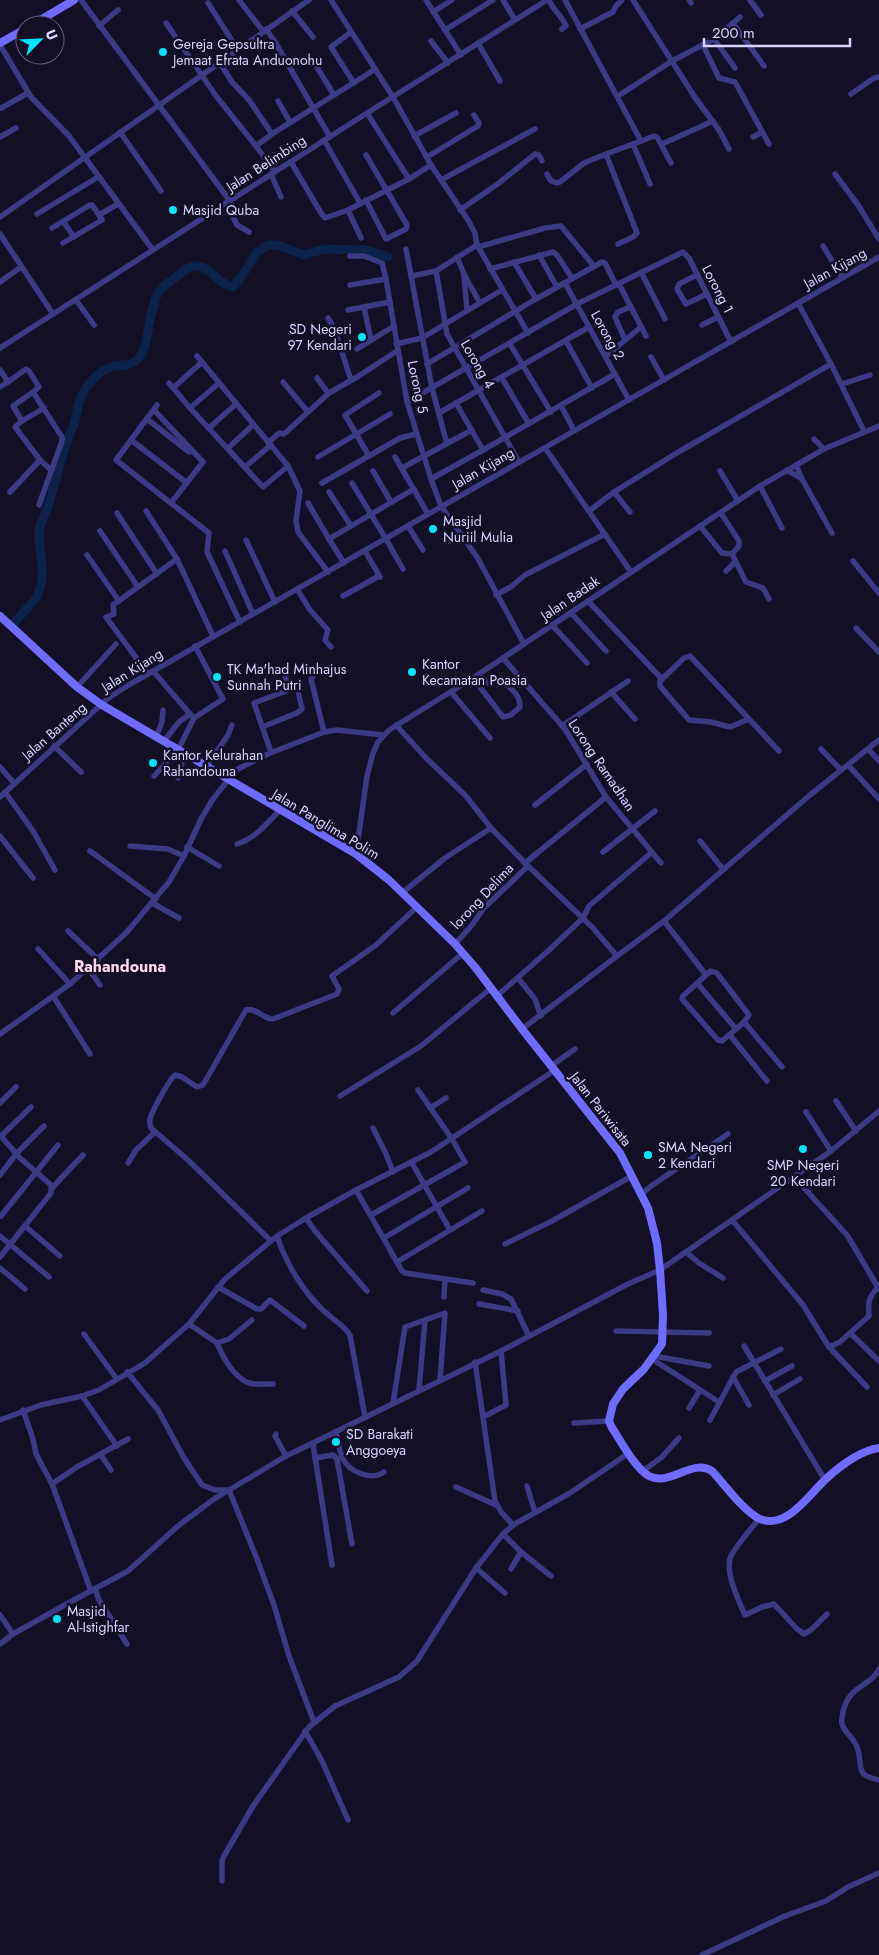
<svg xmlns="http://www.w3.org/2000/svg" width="879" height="1955" font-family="Jost,sans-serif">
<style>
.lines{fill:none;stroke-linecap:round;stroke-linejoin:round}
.river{stroke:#0c2248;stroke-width:9}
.street{stroke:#3d3a85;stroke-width:5.5}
.secondary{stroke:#6f6bff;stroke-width:8}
.poi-dot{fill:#00e5ff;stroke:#130f26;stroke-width:2}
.labels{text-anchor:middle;stroke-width:5;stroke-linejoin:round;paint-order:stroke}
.poi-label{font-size:14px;fill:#d9d4ff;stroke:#130f26;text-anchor:start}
.street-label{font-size:14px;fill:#d9d4ff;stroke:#130f26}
.quarter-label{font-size:16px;font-weight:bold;fill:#ffd6f0;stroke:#130f26}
</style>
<rect width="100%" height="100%" fill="#130f26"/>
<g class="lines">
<path class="river" d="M12 626C19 615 33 605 38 594 48 571 36 549 40 526 41 521 44 517 46 512 56 484 60 457 72 429 78 417 76 404 83 393 89 383 99 371 111 367 121 364 131 367 139 358 143 353 145 347 146 341 149 327 152 304 158 293 162 286 169 282 175 278 181 273 187 267 194 266 212 265 217 285 233 287L244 273 257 252 268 245H277L304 255 324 249 367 250 388 257"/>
<g class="street">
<polyline points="81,0 230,201"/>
<polyline points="239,0 263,31"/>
<polyline points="331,0 393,97 431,165 468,220 475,233 477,245 436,271 412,276"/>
<polyline points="426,0 461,55"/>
<polyline points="503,0 515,20"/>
<path d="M549 0C553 10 562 16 566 26L562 29"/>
<polyline points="565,0 641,141 606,154 637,233 633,237 618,244"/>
<polyline points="633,0 694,96 719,130 729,149"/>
<polyline points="689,0 691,3"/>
<polyline points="750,0 761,15"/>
<polyline points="208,3 238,50"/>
<polyline points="292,11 313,37"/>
<polyline points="433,12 452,0"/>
<polyline points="166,23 216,96 256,146"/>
<polyline points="733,23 764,66"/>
<polyline points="99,26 118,10"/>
<polyline points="266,29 275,42 330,137"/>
<polyline points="580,29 613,12 616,6 622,0"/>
<polyline points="445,30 493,0"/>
<polyline points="351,32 331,47 354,83"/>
<polyline points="714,39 735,68"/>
<polyline points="431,41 448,63"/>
<polyline points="478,43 500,81"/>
<polyline points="0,45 31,97 69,136 153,250"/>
<polyline points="703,45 719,78 735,82 769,144"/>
<polyline points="220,63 232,82 249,100 272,134 374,70"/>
<polyline points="315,64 334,95"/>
<polyline points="851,94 874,78 879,77"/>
<polyline points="618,96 672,61 714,39 740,17"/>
<polyline points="278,101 290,122"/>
<polyline points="1,108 28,93"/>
<polyline points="367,113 409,179 431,165"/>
<polyline points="120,132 161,191"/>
<polyline points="272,134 256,146 275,172"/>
<polyline points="414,136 456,113"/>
<polyline points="0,137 16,128"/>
<polyline points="753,137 762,132"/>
<polyline points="324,140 360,203"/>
<polyline points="641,141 654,136 657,137 671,163"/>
<polyline points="633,144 650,184"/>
<polyline points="662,144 713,121"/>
<polyline points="366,155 407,225 406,229 386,239 366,200"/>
<polyline points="427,157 478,126 479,123 474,115"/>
<polyline points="291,162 321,213 325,218 348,210 409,179"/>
<polyline points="271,174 281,197"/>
<polyline points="547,174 551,181 557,183 560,182 584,163 606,154"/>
<polyline points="835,174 858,205 879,239"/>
<polyline points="441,180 535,129"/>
<polyline points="226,203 237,225 249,232"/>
<polyline points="348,210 361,238"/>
<polyline points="460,210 499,183 535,154 539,155 542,161"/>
<polyline points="37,214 98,177"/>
<polyline points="0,217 309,0"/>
<polyline points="63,221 74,237"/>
<polyline points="52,228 90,205 92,205 99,215"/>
<polyline points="0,234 53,314"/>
<polyline points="63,243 102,220 99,215 118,204"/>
<polyline points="477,245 528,333"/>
<polyline points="823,246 842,277"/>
<polyline points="478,247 545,228 561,226 593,265"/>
<polyline points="406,249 432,388 447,444"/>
<polyline points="539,255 557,287"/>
<polyline points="350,256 364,256 382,263 386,279 407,402 431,479 441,506 477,557 524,644"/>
<polyline points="490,269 553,252 557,255 572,278"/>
<polyline points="436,271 447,334 519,462"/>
<polyline points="641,272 665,319"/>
<polyline points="697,275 679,284 677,289 686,304 707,294"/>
<polyline points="464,276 467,310"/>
<polyline points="0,282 21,267"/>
<polyline points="565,283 629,400"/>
<polyline points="619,284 646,336"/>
<polyline points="350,285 386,279"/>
<polyline points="536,299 602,262 605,263 616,285"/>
<polyline points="76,300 94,325"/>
<polyline points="480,303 502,290"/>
<polyline points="798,303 831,364"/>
<polyline points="364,307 371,340"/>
<polyline points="348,310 390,302"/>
<polyline points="328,318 334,328 351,380"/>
<polyline points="702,325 718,317"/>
<polyline points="625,340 615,317 618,312 630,307"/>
<polyline points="566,341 592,388"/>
<polyline points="396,344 422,338 480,303 464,274 457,257"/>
<polyline points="510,344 551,412"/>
<polyline points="0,348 367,113 547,0"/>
<polyline points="357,349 394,326"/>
<polyline points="197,356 288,466 300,491 296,521 298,532 328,572"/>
<polyline points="606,356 641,327"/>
<polyline points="651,357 664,380"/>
<polyline points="427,364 536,299 514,262"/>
<polyline points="0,370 8,382 26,369 29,371 39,387 33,392 62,437 62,441 39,505"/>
<polyline points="317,378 328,393"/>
<polyline points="502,378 529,424"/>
<polyline points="283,382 308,412"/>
<polyline points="169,383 190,408"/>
<polyline points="219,383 190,408 263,487 288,466"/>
<polyline points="842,384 870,375"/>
<polyline points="0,387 8,382"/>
<polyline points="173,388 202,362"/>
<polyline points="407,402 577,304 683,252 689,258 731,342"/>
<polyline points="456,403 483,450 615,374"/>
<polyline points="157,405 116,460 209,533 207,552 240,622"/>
<polyline points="561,406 574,430"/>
<polyline points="154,410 203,462"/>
<polyline points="439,413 589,327"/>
<polyline points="147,419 189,452"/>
<polyline points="22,421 44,408"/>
<polyline points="209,428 236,404"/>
<polyline points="814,439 824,449"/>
<polyline points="131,440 187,483"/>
<polyline points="268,443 279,433 284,434 329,393 357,377 397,351"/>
<polyline points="228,448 253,425"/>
<polyline points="545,448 631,572"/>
<polyline points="369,456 345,415 379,393"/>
<polyline points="318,457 390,414"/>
<polyline points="395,457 428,514"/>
<polyline points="40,460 51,470"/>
<polyline points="796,465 802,479"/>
<polyline points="245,467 271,445"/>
<polyline points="402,468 472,430"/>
<polyline points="787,470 802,479 832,533"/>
<polyline points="373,471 391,502"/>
<polyline points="720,471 738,501"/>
<polyline points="431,479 483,450"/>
<polyline points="322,483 400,438 416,434"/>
<polyline points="352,483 386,539 403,569"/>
<polyline points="760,486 782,528"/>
<polyline points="10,492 40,460 15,427 22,421 13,406 33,392"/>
<polyline points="329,492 351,526"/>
<polyline points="614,492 630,512"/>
<polyline points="171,503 203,462"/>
<polyline points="308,503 329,539"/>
<polyline points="146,511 177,559 213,636"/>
<polyline points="589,511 614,492 675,454 831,364 864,431"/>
<polyline points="117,513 157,574"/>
<polyline points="721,513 739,541 739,546 732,554"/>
<polyline points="408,526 423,550"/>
<polyline points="700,526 722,553 732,554 746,582 763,588 769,599"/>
<polyline points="100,531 138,587"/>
<polyline points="246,540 275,602"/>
<polyline points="225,551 253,614"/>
<polyline points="365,551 380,577"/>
<polyline points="87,555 119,601"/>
<polyline points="853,561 879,593"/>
<polyline points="344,563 329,539 414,489"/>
<polyline points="726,571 735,562"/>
<polyline points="297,589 310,610 328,630 325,640 331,647"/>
<polyline points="496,595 512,586 525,575 605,534"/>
<polyline points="343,596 379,576"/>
<polyline points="588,601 662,679 660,681 660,686 689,720 711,722 730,727 749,719"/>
<polyline points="571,613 606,651"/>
<polyline points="552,625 587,663"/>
<polyline points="856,628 879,652"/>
<polyline points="503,658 565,729 606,797 661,863"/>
<polyline points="320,667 311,679 324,732"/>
<polyline points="153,671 190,714"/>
<polyline points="148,674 106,617 114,614 113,605 177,559"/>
<path d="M473 678 503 717 511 715 520 707C521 694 507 685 497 678L493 679 480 687"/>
<polyline points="662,679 684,658 690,656 779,751"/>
<polyline points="77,687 116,644"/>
<polyline points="451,692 490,738"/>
<polyline points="611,692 635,719"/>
<polyline points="396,725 426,758 466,796 491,828 525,863 592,927 617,956 664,921 810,795 879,740"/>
<polyline points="562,726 628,681"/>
<polyline points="262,727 297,713 302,709 298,691 294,688 289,690"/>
<polyline points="156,737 162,722 163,710"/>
<polyline points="164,741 179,722 190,714 194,718 223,699 195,646"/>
<polyline points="54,746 81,772"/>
<polyline points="821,749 841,770"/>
<polyline points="868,749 879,761"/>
<polyline points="271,752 254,703 289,690 283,668"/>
<polyline points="848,765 879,799"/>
<polyline points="0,767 14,783"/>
<polyline points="206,767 228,735 232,725"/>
<polyline points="154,776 178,750 194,718"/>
<polyline points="178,778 184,754"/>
<polyline points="5,792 33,831 55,870"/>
<polyline points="0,797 107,699 127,686 879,257"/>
<polyline points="535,805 587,764"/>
<polyline points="0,836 33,878"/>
<polyline points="700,841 723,869"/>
<path d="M237 844C256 838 266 824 280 810"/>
<polyline points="130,846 168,849 184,856"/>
<polyline points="187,847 219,866"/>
<polyline points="90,851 156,899"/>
<polyline points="603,852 655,811"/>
<polyline points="356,854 367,776 373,753 378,742 389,730 473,678 760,486 824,449 879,426"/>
<polyline points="525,863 606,797"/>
<polyline points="402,893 445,858 491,828"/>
<polyline points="152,903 179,918"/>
<polyline points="664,921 706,975 683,996 682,999 718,1040 722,1041 744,1022 749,1015 717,973 711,971 706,975"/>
<polyline points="68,931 98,959"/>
<polyline points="455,944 472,925 484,908 528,866"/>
<polyline points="38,949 70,984"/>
<polyline points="88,968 100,985"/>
<polyline points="518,978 535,999 541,1016"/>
<polyline points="697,983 736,1029"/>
<polyline points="498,995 548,951 583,918 589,906 651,853"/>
<polyline points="53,996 90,1054"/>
<polyline points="393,1013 463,953"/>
<polyline points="744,1022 782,1067"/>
<polyline points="522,1029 617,956"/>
<polyline points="0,1034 70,984 126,933 169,882 184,856 201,819 213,799 236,770 268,754 324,732 337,730 383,735"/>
<polyline points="730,1035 767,1081"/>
<polyline points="551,1066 575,1049"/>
<polyline points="340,1096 421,1046 491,988"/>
<polyline points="836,1101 856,1131"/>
<polyline points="0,1103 16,1087"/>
<polyline points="430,1108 446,1098"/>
<polyline points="806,1112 831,1151"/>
<polyline points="373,1128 386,1154 393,1172"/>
<polyline points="0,1135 20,1158 51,1185 51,1193 0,1257"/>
<polyline points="0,1137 31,1107"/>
<polyline points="128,1163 136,1150 155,1132"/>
<polyline points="412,1163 450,1230"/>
<polyline points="0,1175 16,1154 44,1126"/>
<polyline points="794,1177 847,1235 879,1289"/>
<polyline points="52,1188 83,1155"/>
<polyline points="356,1190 402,1271 405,1273 473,1283"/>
<polyline points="642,1194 651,1186 728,1134"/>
<polyline points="371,1215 465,1162 452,1139 418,1090"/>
<polyline points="1,1216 58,1145"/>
<polyline points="306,1218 315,1231 367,1291"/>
<polyline points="732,1220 803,1305 829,1347 867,1387"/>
<polyline points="25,1226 60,1256"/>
<polyline points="0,1236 49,1277"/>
<path d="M277 1236C286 1263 303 1292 324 1311 332 1319 343 1324 350 1335L365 1417"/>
<polyline points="384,1238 468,1188"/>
<path d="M271 1241 188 1160 151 1128C150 1124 149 1123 150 1119 152 1111 169 1080 175 1075L182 1077 197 1087 203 1085 246 1010C256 1007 263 1019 273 1019L337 994 339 989 332 976 376 945 417 907"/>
<polyline points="505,1244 552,1221 632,1176"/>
<polyline points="686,1252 699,1263 723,1278"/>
<polyline points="397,1262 482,1211"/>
<polyline points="0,1268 25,1289"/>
<polyline points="218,1287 257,1309 261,1309 270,1300 304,1326"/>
<polyline points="483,1290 502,1294 511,1299 529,1336"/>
<polyline points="444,1297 445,1279"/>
<polyline points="479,1304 518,1311"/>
<polyline points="189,1324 217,1343 229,1339 252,1320"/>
<polyline points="616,1331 709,1333"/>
<polyline points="850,1333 879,1361"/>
<polyline points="84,1334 116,1378"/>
<path d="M217 1343C222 1356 234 1378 249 1383 256 1385 265 1384 273 1384"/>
<polyline points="744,1346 825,1480"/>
<path d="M829 1347 840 1342 869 1316C868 1304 868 1297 877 1289"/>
<polyline points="654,1356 709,1366"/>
<polyline points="652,1359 719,1402"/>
<polyline points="475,1362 495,1501 501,1512 513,1525 570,1493 629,1453"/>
<polyline points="127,1372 158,1410 184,1458 202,1485 215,1490 229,1490 257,1559 274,1605 289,1656 314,1722"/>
<polyline points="733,1377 749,1405"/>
<polyline points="765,1381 792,1366"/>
<polyline points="419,1390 425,1320"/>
<polyline points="773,1395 800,1379"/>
<polyline points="82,1396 117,1446"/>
<polyline points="393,1403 405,1327 445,1313 440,1380"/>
<polyline points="689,1408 700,1390"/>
<polyline points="23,1410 33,1439 36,1454 52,1484 91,1591"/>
<polyline points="483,1417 506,1405 501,1351"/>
<polyline points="0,1420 41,1405 82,1396 99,1390 145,1363 189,1324 225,1279 277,1236 306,1218 356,1190 431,1152 555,1070"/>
<polyline points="710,1420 736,1372 781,1349"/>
<polyline points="574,1423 609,1421"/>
<path d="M336 1432C338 1441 339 1451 343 1459 350 1472 371 1481 384 1472"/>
<polyline points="276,1434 275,1436 286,1456"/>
<polyline points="313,1444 332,1565"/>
<polyline points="101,1455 111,1470"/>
<polyline points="315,1458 333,1455 337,1459 352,1544"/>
<polyline points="643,1471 662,1457 679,1438"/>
<polyline points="52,1484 77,1467 128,1439"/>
<polyline points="527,1486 535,1512"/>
<polyline points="456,1487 498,1506"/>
<path d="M759 1519C750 1530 738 1543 731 1556 724 1571 739 1601 745 1615L762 1607 774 1604 797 1629 804 1634 811 1630 827 1614"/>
<polyline points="503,1534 521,1552 551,1576"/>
<polyline points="511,1569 521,1552"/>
<polyline points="95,1589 99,1600 127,1644"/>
<polyline points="505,1593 476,1568 503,1534 513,1525"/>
<polyline points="0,1615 13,1634"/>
<polyline points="0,1644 13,1634 72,1601 128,1571 178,1526 214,1499 286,1456 501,1351 628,1284 660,1270 831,1151 879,1111"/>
<path d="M879 1669C871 1687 849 1684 843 1712 842 1716 841 1720 842 1724 845 1734 856 1739 858 1750 863 1769 855 1775 879 1780"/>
<polyline points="305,1731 322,1761 348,1820"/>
<polyline points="222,1881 222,1861 224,1856 253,1806 309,1727 335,1706 399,1677 417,1661 476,1568"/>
<polyline points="702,1955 785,1916 826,1901 848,1887 879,1873"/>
</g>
<g class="secondary">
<polyline points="32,25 74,0"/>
<polyline points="0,43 25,29"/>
<path d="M0 616 77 687 102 705 356 854 389 880 455 944 475 967 522 1029 620 1153 648 1208 657 1243 660 1270 663 1315 662 1344 644 1369 623 1389 613 1404 609 1421 611 1426C620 1440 635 1468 649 1476 670 1487 692 1458 712 1471 725 1485 742 1509 758 1518 786 1532 809 1494 826 1479 840 1466 860 1451 879 1448"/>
</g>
</g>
<g class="poi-dot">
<circle cx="163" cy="52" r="5"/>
<circle cx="173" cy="210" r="5"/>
<circle cx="362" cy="337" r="5"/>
<circle cx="433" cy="529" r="5"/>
<circle cx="412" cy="672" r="5"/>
<circle cx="217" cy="677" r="5"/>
<circle cx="153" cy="763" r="5"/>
<circle cx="803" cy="1149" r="5"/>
<circle cx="648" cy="1155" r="5"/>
<circle cx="336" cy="1442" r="5"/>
<circle cx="57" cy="1619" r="5"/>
</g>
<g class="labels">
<g class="poi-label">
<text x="173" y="49">Gereja Gepsultra<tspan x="173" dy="16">Jemaat Efrata Anduonohu</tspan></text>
<text x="183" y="215">Masjid Quba</text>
<text x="352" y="334" text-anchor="end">SD Negeri<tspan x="352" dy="16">97 Kendari</tspan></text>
<text x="443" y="526">Masjid<tspan x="443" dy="16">Nuriil Mulia</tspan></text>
<text x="422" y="669">Kantor<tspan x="422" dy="16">Kecamatan Poasia</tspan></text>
<text x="227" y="674">TK Ma'had Minhajus<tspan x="227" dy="16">Sunnah Putri</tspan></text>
<text x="163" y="760">Kantor Kelurahan<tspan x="163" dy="16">Rahandouna</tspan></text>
<text x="658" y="1152">SMA Negeri<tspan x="658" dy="16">2 Kendari</tspan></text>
<text x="803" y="1170" text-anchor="middle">SMP Negeri<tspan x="803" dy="16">20 Kendari</tspan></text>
<text x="346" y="1439">SD Barakati<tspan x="346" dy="16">Anggoeya</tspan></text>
<text x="67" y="1616">Masjid<tspan x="67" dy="16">Al-Istighfar</tspan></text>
</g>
<g class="street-label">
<text transform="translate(266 163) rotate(-33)" y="5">Jalan Belimbing</text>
<text transform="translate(835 268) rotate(-29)" y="5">Jalan Kijang</text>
<text transform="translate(718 289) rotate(63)" y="5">Lorong 1</text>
<text transform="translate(608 335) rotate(61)" y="5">Lorong 2</text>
<text transform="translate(478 364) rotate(60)" y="5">Lorong 4</text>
<text transform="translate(418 387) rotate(78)" y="5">Lorong 5</text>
<text transform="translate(483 468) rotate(-30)" y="5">Jalan Kijang</text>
<text transform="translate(570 598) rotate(-34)" y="5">Jalan Badak</text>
<text transform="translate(132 670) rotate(-32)" y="5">Jalan Kijang</text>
<text transform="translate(54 731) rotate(-41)" y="5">Jalan Banteng</text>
<text transform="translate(602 765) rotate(56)" y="5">Lorong Ramadhan</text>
<text transform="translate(326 824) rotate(31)" y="5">Jalan Panglima Polim</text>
<text transform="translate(482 896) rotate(-47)" y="5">lorong Delima</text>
<text transform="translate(601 1109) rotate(52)" y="5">Jalan Pariwisata</text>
</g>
<g class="quarter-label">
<text x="120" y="972">Rahandouna</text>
</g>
</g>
<g transform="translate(40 40) rotate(66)"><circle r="24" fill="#130f26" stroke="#625e7d"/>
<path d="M0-4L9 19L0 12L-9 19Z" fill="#00e5ff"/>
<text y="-8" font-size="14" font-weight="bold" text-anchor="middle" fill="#d9d4ff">U</text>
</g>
<path d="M704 38v8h146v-8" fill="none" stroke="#d9d4ff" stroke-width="2.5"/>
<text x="712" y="38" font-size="15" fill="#d9d4ff" stroke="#130f26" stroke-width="4" paint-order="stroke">200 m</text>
</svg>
